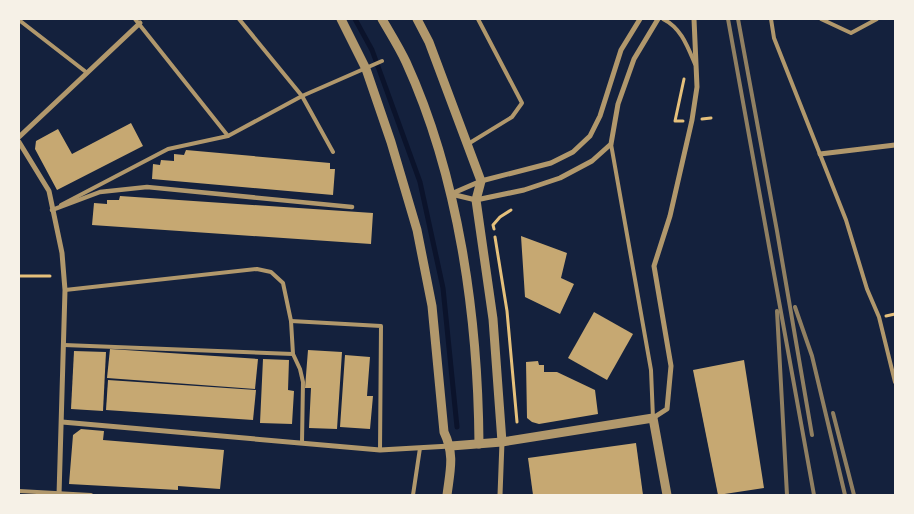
<svg xmlns="http://www.w3.org/2000/svg" width="914" height="514" font-family="'PT Sans',sans-serif">
<style>
.lines{fill:none;stroke-linecap:round;stroke-linejoin:round}
.stream{stroke:#0b132b;stroke-width:5}
.building{fill:#c6a872}
.path{stroke:#e5c07b;stroke-width:3}
.service{stroke:#b1986c;stroke-width:4}
.pedestrian{stroke:#b1986c;stroke-width:4.5}
.minor{stroke:#b1986c;stroke-width:5}
.tertiary{stroke:#b1986c;stroke-width:9}
.rail{stroke:#918062;stroke-width:4}
</style>
<rect width="100%" height="100%" fill="#14213d"/>
<g class="lines">
<polyline class="stream" points="355,19 372,50 420,182 443,288 457,427"/>
</g>
<g class="building">
<polygon points="131,123 143,146 57,190 35,149 36,141 58,129 72,154"/>
<polygon points="186,150 330,163 330,169 335,169 333,195 152,179 153,164 160,165 161,160 174,161 174,154 184,155"/>
<polygon points="120,196 373,213 371,244 92,225 94,203 107,204 107,200 119,200"/>
<polygon points="521,236 567,253 561,278 574,284 560,314 525,297"/>
<polygon points="594,312 633,334 607,380 568,358"/>
<polygon points="110,349 258,359 255,389 107,378"/>
<polygon points="308,350 342,352 337,429 309,428 311,388 305,388"/>
<polygon points="74,351 106,352 103,411 71,409"/>
<polygon points="345,355 370,357 367,396 373,396 370,429 340,427"/>
<polygon points="263,359 289,360 288,390 294,391 292,424 260,423"/>
<polygon points="744,360 764,488 718,495 693,370"/>
<polygon points="538,361 539,365 544,365 544,372 557,372 595,390 598,414 539,424 532,422 527,418 526,362"/>
<polygon points="108,380 256,390 253,420 106,410"/>
<polygon points="81,429 104,431 103,440 224,450 220,489 178,486 178,490 69,484 73,435"/>
<polygon points="636,443 643,495 533,495 528,458"/>
</g>
<g class="lines">
<g class="path">
<polyline points="702,119 711,118"/>
<polyline points="683,121 675,121 684,79"/>
<polyline points="494,229 493,225 500,217 511,210"/>
<polyline points="495,237 507,311 517,422"/>
<polyline points="19,276 50,276"/>
<polyline points="886,316 895,314"/>
</g>
<g class="service">
<polyline points="135,19 228,136"/>
<polyline points="239,19 302,96 333,152"/>
<path d="M663 19C681 28 687 45 695 64"/>
<polyline points="771,19 774,38 846,220 867,289 879,317 895,382"/>
<polyline points="821,19 851,33 877,19"/>
<polyline points="19,20 86,72"/>
<polyline points="468,144 512,117 522,103 478,19"/>
<polyline points="611,144 651,370 653,418"/>
<polyline points="61,205 168,149 228,136 302,96 382,61"/>
<polyline points="65,290 257,269 271,272 283,283 291,321 293,354 300,369 303,382 302,442"/>
<polyline points="291,321 381,326 380,450"/>
<polyline points="64,345 293,354"/>
<polyline points="19,491 91,495"/>
<polyline points="413,495 420,448"/>
</g>
<polyline class="pedestrian" points="52,210 100,192 147,187 352,207"/>
<g class="minor">
<polyline points="19,137 140,23"/>
<polyline points="19,142 49,191 62,253 65,290 59,495"/>
<polyline points="820,154 895,145"/>
<polyline points="451,194 476,200 524,190 560,178 592,161 611,144 618,104 634,59 658,19"/>
<polyline points="451,194 481,181 551,163 573,152 590,136 600,116 621,50 640,19"/>
<polyline points="653,418 667,409 671,366 654,266 670,216 692,120 697,87 694,19"/>
<polyline points="62,422 380,450 450,446"/>
<polyline points="500,495 502,442"/>
</g>
<g class="tertiary">
<path d="M341 19 366 69 391 142 417 230 432 306 444 432C455 455 450 471 447 495"/>
<path d="M382 19C390 33 399 47 406 62 459 178 478 317 479 444"/>
<polyline points="417,19 429,42 481,181 476,200 493,319 502,442"/>
<polyline points="451,446 502,442 653,418 667,495"/>
</g>
<g class="rail">
<polyline points="728,19 814,495"/>
<polyline points="738,19 777,231 812,435"/>
<polyline points="795,307 812,356 845,495"/>
<polyline points="777,311 787,495"/>
<polyline points="833,413 854,495"/>
</g>
</g>
<rect width="914" height="514" fill="none" stroke="#f6f1e7" stroke-width="40"/>
</svg>
